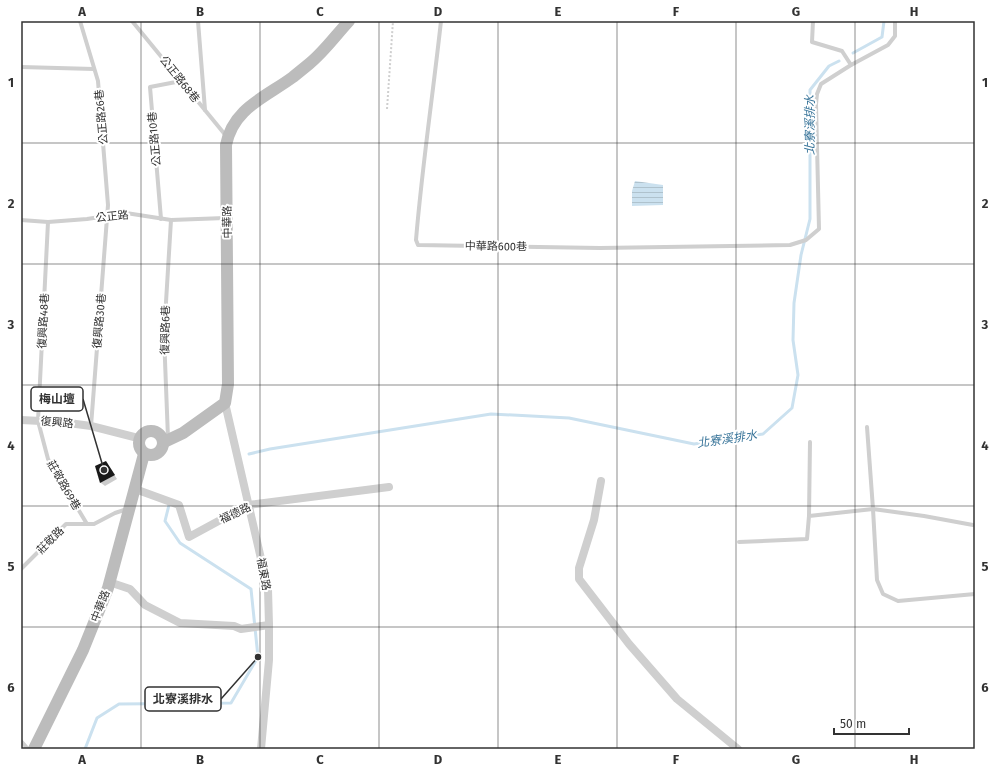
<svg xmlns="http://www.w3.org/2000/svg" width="996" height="770" font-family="'Fira Sans','Noto Sans TC',sans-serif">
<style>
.water{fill:url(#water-rules)}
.shadow{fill:#0003}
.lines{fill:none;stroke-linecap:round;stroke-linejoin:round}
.stream{stroke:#cbe1ef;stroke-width:3}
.building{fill:#191919}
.path{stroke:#cfcfcf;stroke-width:2;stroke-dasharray:2 2;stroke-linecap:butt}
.lane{stroke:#cfcfcf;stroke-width:4}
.street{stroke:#cfcfcf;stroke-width:8}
.secondary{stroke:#bcbcbc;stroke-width:12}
.grid{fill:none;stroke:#323232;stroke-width:1;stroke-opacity:0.55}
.labels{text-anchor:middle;stroke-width:4;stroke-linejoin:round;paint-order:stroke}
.street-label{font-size:11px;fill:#323232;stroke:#fff}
.water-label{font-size:12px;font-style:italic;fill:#39759a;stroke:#fff}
.leader{fill:none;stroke:#323232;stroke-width:1.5}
.callout-dot{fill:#323232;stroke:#fff;stroke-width:1.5}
.callout{fill:#fff;stroke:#323232;stroke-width:1.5}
.callout-label{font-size:12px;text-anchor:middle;font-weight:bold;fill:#323232}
.neatline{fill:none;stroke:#323232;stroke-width:1.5}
.grid-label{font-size:13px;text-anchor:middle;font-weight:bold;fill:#323232}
</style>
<defs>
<pattern id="water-rules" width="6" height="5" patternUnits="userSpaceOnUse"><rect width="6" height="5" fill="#cbe1ef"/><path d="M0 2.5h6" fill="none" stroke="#afc2cd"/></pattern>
</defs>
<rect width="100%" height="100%" fill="#fff"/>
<polygon class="water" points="635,181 663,185 663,205 632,206 632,191"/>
<polygon class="shadow" points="106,462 117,479 105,486 101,483 96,466"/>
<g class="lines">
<g class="stream">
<polyline points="853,53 882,37 884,21"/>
<polyline points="249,454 270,449 491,414 569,418 694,444 763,434 792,408 798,375 793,340 794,303 801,255 810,219 810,90 829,66 839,61"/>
<polyline points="85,749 97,718 119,704 231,703 258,657 251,589 180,543 165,521 169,505"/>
</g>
</g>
<polygon class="building" points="106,461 115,475 100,483 95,466"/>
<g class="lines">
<polyline class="path" points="387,109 393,21"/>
<g class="lane">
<polyline points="80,21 98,81 108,205 91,426"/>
<polyline points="132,21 227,137"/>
<polyline points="198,21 205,110"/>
<path d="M441 21C433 94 422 167 416 240L418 245 600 248 790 245 806 240 819 229 816 104 817 94 821 84 851 65 888 45 895 36V21"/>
<polyline points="813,21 812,42 842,51 851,65"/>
<polyline points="21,67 94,69"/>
<polyline points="161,219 150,87 176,82"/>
<polyline points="21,220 48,222 87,219 126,213 171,220 225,218"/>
<polyline points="48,222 38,421 48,459 87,524"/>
<polyline points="867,427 873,509 877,580 883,594 898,601 975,594"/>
<polyline points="168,438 164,335 171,220"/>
<polyline points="809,516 810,442"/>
<polyline points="739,542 807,539 809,516 873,509 924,516 973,525"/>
<polyline points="21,569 66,524 94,524 115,513 127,509"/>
<polyline points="21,741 28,749"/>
</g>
<g class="street">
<polyline points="225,403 268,589 269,625 269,660 261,749"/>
<polyline points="21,420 61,422 91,426 138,438"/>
<polyline points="601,481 594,520 579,568 579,579 629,644 677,699 738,749"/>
<polyline points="135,489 179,505 189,537 248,505 389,487"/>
<polyline points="109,582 130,589 145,605 180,623 234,626 241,629 269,625"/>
</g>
<g class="secondary">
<circle cx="151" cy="443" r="12"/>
<path d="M164 442 183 433 225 403 228 384 226 145C233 108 266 97 293 77 298 73 304 68 309 64 324 52 336 35 349 21"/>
<polyline points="34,749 83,650 108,588 144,454"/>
</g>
</g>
<path class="grid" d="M141 21V749M260 21V749M379 21V749M498 21V749M617 21V749M736 21V749M855 21V749M21 143H975M21 264H975M21 385H975M21 506H975M21 627H975"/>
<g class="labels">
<g class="street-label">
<text transform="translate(180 79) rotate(51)" y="4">公正路68巷</text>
<text transform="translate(101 117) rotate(-95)" y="4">公正路26巷</text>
<text transform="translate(154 139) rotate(-95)" y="4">公正路10巷</text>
<text transform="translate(112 216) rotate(-6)" y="4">公正路</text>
<text transform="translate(227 222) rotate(-91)" y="4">中華路</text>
<text transform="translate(496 246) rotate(1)" y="4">中華路600巷</text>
<text transform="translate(43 321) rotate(-87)" y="4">復興路48巷</text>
<text transform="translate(99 321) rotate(-85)" y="4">復興路30巷</text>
<text transform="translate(165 330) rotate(-89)" y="4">復興路6巷</text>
<text transform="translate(57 422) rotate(5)" y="4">復興路</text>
<text transform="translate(64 485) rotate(60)" y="4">莊敬路69巷</text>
<text transform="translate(235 513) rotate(-25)" y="4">福德路</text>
<text transform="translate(50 540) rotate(-45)" y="4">莊敬路</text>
<text transform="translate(264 574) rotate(79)" y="4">福東路</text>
<text transform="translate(100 606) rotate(-69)" y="4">中華路</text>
</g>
<g class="water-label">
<text transform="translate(810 125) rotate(-90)" y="4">北寮溪排水</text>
<text transform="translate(727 439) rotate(-8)" y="4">北寮溪排水</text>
</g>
</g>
<path class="leader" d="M104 470L83 399M258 657L221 699"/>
<g class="callout-dot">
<circle cx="104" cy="470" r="4"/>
<circle cx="258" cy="657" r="4"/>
</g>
<g class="callout">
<rect x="31" y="387" width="52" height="24" rx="4"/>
<rect x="145" y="687" width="76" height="24" rx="4"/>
</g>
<g class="callout-label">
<text x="57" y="403">梅山壇</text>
<text x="183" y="703">北寮溪排水</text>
</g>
<rect width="996" height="770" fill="none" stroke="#ffffff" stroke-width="44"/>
<path d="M834 728v6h75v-6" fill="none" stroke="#323232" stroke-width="2"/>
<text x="840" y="728" font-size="12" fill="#323232" stroke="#ffffff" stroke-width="3" paint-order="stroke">50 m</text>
<rect x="22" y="22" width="952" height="726" class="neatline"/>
<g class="grid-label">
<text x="82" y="16">A</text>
<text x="200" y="16">B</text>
<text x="320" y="16">C</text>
<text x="438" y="16">D</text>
<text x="558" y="16">E</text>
<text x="676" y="16">F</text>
<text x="796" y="16">G</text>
<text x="914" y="16">H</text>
<text x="11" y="87">1</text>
<text x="985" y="87">1</text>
<text x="11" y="208">2</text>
<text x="985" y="208">2</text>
<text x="11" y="329">3</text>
<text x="985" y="329">3</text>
<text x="11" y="450">4</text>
<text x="985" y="450">4</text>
<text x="11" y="571">5</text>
<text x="985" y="571">5</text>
<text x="11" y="692">6</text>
<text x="985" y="692">6</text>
<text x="82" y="764">A</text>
<text x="200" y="764">B</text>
<text x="320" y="764">C</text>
<text x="438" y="764">D</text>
<text x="558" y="764">E</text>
<text x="676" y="764">F</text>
<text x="796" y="764">G</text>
<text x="914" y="764">H</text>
</g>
</svg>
